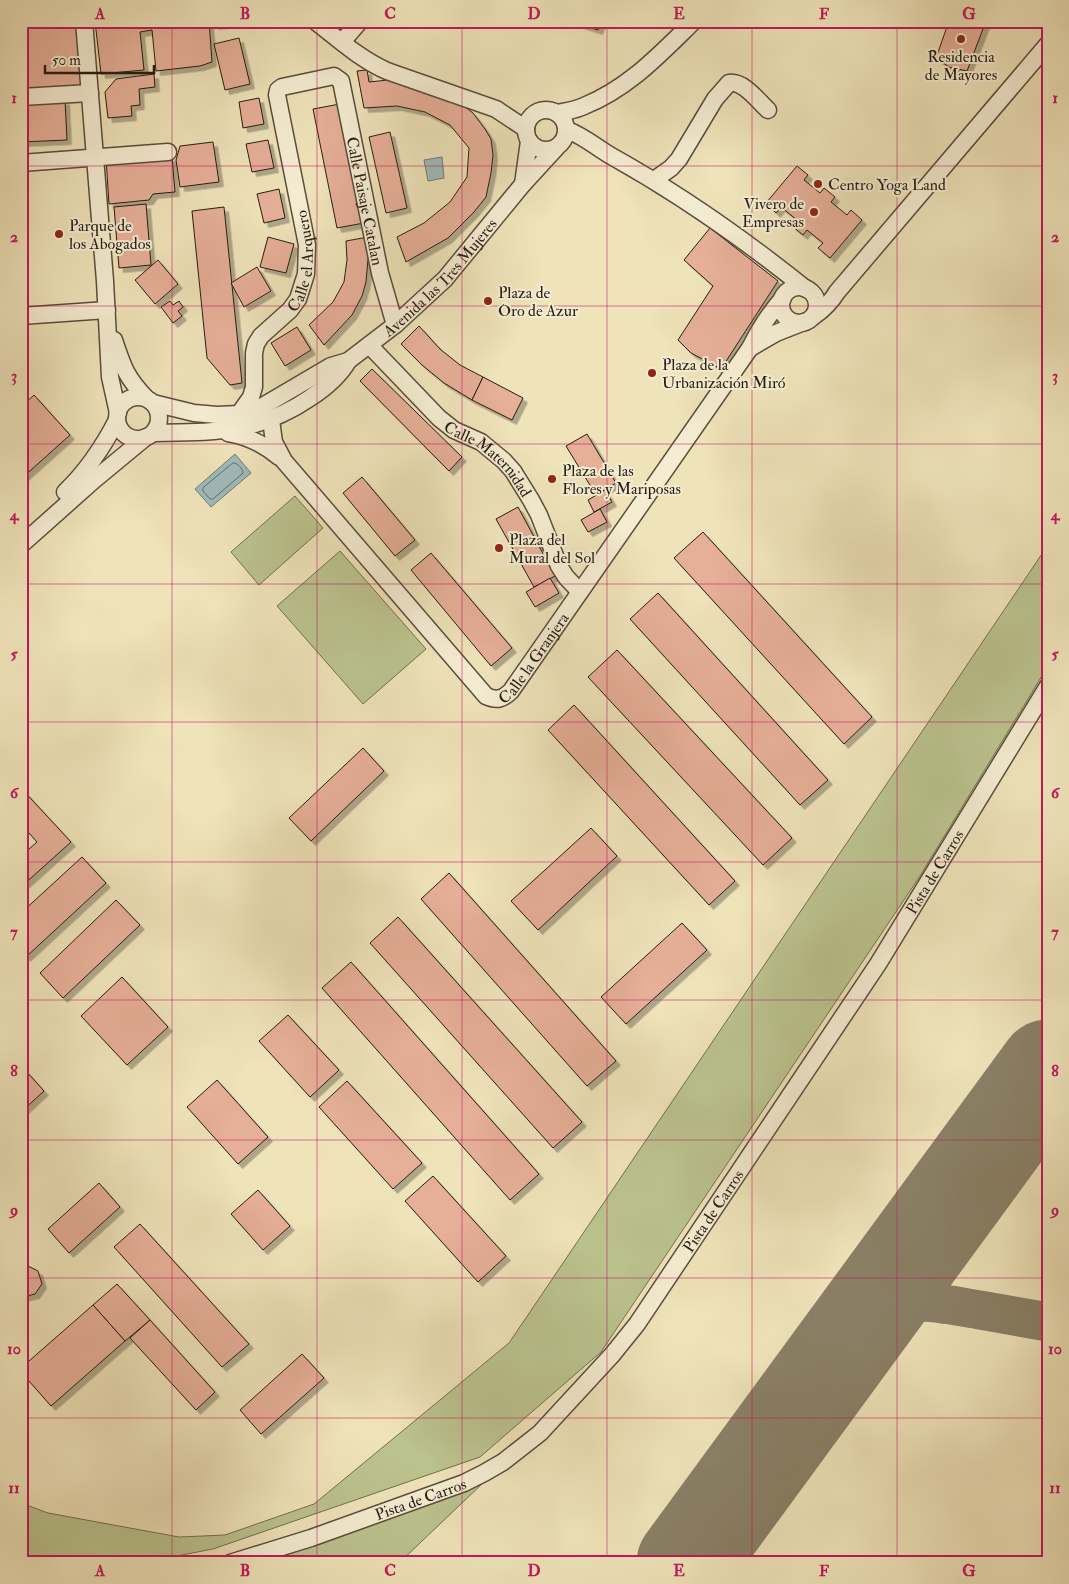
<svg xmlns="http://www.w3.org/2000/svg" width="1069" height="1584" font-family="'IM FELL Double Pica',serif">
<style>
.green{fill:#bbc38f;stroke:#707050}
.water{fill:#9fbbbb;stroke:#6e7c77}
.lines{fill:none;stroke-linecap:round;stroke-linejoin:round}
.shore{stroke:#626c66;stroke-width:1}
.taxiway{stroke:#8a8066;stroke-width:39}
.runway{stroke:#8a8066;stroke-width:99}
.building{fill:#e6af98;stroke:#251d12;filter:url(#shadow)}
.minor-casing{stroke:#584e3c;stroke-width:19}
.minor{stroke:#f5edd2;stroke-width:16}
.grid{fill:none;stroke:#c2185b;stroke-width:1;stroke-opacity:0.55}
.poi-dot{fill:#8f2418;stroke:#f5edd2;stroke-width:2}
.labels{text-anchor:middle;stroke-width:4;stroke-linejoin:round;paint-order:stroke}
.poi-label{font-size:16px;fill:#251d12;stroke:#f5edd2;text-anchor:start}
.street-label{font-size:16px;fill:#251d12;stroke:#f5edd2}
.neatline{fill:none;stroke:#c2185b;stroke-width:2}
.grid-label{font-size:16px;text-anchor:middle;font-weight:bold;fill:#c2185b}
</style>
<defs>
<filter id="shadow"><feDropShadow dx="4.5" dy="4.5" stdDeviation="0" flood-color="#0004"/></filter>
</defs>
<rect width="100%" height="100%" fill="#efe3ba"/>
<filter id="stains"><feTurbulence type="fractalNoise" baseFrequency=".004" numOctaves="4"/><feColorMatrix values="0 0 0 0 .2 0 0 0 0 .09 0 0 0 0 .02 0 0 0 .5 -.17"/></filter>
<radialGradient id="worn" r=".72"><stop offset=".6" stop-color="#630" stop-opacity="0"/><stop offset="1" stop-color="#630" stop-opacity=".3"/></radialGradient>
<g class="green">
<polygon points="295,496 323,528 259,585 231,552"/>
<polygon points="1048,545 1048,666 920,876 601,1352 480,1457 213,1549 140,1563 21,1563 21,1503 48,1513 179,1537 225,1535 314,1504 509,1343"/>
<polygon points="340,551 426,649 363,704 277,606"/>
<polygon points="483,1483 399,1563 255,1563"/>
</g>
<g class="water">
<polygon points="442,157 444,178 428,181 424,160"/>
<polygon points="235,454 251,473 211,507 195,489"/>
</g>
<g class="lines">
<path class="shore" d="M233 463C237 462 243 469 243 473L213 499H210L203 491V488Z"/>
<g class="taxiway">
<path d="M983 1157C1003 1143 1023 1132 1048 1128"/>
<path d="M919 1245C914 1272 919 1290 943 1304"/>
<path d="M854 1334C863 1323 872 1313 886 1308 915 1296 950 1305 980 1310 1003 1314 1025 1318 1048 1322"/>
</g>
<polyline class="runway" points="686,1563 1048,1069"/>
</g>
<g class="building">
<polygon points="21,21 77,21 81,87 21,90"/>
<polygon points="95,21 209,21 212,62 200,66 156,71 152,30 140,32 144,70 101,74"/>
<polygon points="214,21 232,21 232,23 214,25"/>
<polygon points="570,21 602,21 598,30"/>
<polygon points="949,21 986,21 967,71 949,67 936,58"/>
<polygon points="239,38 250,84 225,90 214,44"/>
<polygon points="367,70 369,82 388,80 456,100 473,113 485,129 491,139 493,155 491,173 486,197 474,212 448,238 406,262 397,237 424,223 450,202 467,177 469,148 450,125 425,112 397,106 364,108 357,71"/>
<polygon points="154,74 155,87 139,89 140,105 131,106 132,116 108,118 105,92 116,79"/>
<polygon points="259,98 264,124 243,128 239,102"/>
<polygon points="65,100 67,140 21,142 21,103"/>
<polygon points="340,104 364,223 337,228 313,109"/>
<polygon points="390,132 407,208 386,213 369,137"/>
<polygon points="268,140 274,168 252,172 246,144"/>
<polygon points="213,142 219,182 180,187 176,160 180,146"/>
<polygon points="172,157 175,192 153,194 149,200 109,204 106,158"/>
<polygon points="797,166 808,175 804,180 820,193 824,188 835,197 831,202 847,215 851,210 862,220 830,258 818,248 823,243 807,230 803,235 792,226 797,220 781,207 776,213 766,203"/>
<polygon points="279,189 285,218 264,223 257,194"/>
<polygon points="146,204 151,265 119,268 114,207"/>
<polygon points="224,207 242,383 230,385 207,358 192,211"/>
<polygon points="710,228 778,281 721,369 691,353 678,340 713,286 684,260"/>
<polygon points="268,237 294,244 286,273 260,267"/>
<polygon points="368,237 368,259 366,282 362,296 352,315 324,345 309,325 333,302 344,282 347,260 346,241"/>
<polygon points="158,260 178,284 155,304 135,280"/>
<polygon points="257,267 271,291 244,307 231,283"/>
<polygon points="170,301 173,305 179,301 183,307 178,311 182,316 173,323 161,307"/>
<polygon points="419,326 440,349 460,365 483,377 472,400 444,383 422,365 401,344"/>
<polygon points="297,327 311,350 285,366 271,343"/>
<polygon points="372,369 462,457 449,471 360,381"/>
<polygon points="483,377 523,398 512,420 472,400"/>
<polygon points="34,395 70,435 21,479 21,407"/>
<polygon points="587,434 616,483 596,495 566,446"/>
<polygon points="362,477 415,540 395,556 343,493"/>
<polygon points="605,490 612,502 594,512 588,500"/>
<polygon points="518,507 555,576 534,587 496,519"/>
<polygon points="600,509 607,522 588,532 581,520"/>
<polygon points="703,532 872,717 844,744 674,558"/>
<polygon points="431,553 512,648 491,666 411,570"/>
<polygon points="550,578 559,593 535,607 526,592"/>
<polygon points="658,593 828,780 800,805 630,619"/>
<polygon points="617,650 792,838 763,865 588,677"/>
<polygon points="574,705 735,881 709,905 548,730"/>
<polygon points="363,748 384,771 311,841 289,818"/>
<polygon points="21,788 71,842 21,887 21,856 37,842 21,824"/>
<polygon points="591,828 617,856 538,930 511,901"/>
<polygon points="82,857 106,883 26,957 21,951 21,913"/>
<polygon points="449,873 616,1061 587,1086 421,899"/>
<polygon points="116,900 140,925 63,998 40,973"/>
<polygon points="398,917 582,1122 553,1148 370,943"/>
<polygon points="682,923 707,950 626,1024 601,997"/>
<polygon points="351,962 539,1174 510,1200 322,988"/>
<polygon points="122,977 168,1027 127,1065 81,1016"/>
<polygon points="288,1015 339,1070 310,1097 259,1041"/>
<polygon points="26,1071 44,1091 21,1112 21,1075"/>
<polygon points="217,1080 268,1137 238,1164 187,1107"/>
<polygon points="347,1081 422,1163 393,1189 319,1107"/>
<polygon points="433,1176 506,1256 478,1282 405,1201"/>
<polygon points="99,1183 120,1207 69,1253 48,1229"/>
<polygon points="258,1190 290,1226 263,1250 231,1214"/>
<polygon points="140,1224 249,1344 222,1367 114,1247"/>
<polygon points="28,1266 38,1271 42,1284 35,1294 23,1297 21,1296 21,1267"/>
<polygon points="117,1284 150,1320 125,1341 93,1305"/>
<polygon points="93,1305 125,1341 51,1406 21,1372 21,1368"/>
<polygon points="150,1320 215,1392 196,1410 130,1338"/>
<polygon points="302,1354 324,1378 261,1434 240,1410"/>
</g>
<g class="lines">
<g class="minor-casing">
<g id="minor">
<polyline points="84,21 105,281 110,377 118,413"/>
<path d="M315 21C338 39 360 59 387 71L496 109 526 129"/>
<polyline points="342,42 360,21"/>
<polyline points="21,97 90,93"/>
<circle cx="546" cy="130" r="20"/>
<path d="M558 113C567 111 576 110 584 106 629 88 660 54 694 21"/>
<path d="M567 130C584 136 597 148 613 157 681 195 745 240 806 289"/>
<polyline points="21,163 168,152"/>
<path d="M654 180 671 168 679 159 715 99 729 83C744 81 758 101 768 110"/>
<polyline points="523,184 529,141"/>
<circle cx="799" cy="305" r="18"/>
<polyline points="21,316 107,310"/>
<path d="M814 316C824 309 831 302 837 292L1048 44"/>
<path d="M114 340C123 367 126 377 146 398"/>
<path id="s1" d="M369 345 439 418 454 430 481 442 504 461 513 471 531 500 539 515 559 566 566 577 580 592"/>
<polyline points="750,348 776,333 804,322"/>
<circle cx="138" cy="418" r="21"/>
<path id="s2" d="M153 403 194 413 217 415 239 414 263 406 331 366 348 361 395 325 445 279 523 184 556 148"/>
<path id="s3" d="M239 414 251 397 254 387V353L256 344 261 336 290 310 298 299 306 274 307 245 277 95 278 90 282 87 334 76 341 81 380 273 395 325"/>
<path id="s4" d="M271 420 274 442 284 461 486 696C497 701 503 699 511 691L750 348C759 330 769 314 783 298"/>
<path d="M153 433C214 432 257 434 310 398 325 388 339 377 348 361"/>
<path d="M228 433C247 436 265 445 279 457"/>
<path d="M65 492C87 471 103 447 117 420"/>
<polyline points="21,545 94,480 146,437"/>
<path id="s5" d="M230 1563 311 1538 464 1483 484 1473 503 1462 540 1433 612 1355 637 1324 878 964 1048 686"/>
</g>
</g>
<use href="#minor" class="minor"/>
</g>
<path class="grid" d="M172 21V1563M317 21V1563M462 21V1563M607 21V1563M752 21V1563M897 21V1563M21 166H1048M21 306H1048M21 444H1048M21 584H1048M21 722H1048M21 862H1048M21 1000H1048M21 1140H1048M21 1278H1048M21 1418H1048"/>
<g class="poi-dot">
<circle cx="961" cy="39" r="5"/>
<circle cx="818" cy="184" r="5"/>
<circle cx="814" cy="212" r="5"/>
<circle cx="59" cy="234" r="5"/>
<circle cx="488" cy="301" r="5"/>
<circle cx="652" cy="373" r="5"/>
<circle cx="552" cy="479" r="5"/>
<circle cx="499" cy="548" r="5"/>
</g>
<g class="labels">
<g class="poi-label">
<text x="961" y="62" text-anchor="middle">Residencia<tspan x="961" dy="18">de Mayores</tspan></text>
<text x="828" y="190">Centro Yoga Land</text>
<text x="804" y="209" text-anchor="end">Vivero de<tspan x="804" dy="18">Empresas</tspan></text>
<text x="69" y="231">Parque de<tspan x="69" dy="18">los Abogados</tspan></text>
<text x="498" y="298">Plaza de<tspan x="498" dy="18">Oro de Azur</tspan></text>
<text x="662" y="370">Plaza de la<tspan x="662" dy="18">Urbanización Miró</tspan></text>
<text x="562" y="476">Plaza de las<tspan x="562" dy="18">Flores y Mariposas</tspan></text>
<text x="509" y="545">Plaza del<tspan x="509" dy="18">Mural del Sol</tspan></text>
</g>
<g class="street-label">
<text dy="6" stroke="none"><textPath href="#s3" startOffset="539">Calle Paisaje Catalan</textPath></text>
<text dy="6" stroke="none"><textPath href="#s3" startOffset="175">Calle el Arquero</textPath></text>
<text dy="6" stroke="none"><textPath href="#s2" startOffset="334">Avenida las Tres Mujeres</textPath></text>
<text dy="6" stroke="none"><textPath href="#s1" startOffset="166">Calle Maternidad</textPath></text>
<text dy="6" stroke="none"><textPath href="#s4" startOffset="421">Calle la Granjera</textPath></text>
<text dy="6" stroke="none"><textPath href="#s5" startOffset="1026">Pista de Carros</textPath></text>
<text dy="6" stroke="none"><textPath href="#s5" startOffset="621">Pista de Carros</textPath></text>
<text dy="6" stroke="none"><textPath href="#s5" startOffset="201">Pista de Carros</textPath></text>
</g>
</g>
<rect width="1069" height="1584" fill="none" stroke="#efe3ba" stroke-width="55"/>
<path d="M45 65v8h109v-8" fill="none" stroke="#251d12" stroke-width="2.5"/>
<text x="52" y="65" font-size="15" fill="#251d12" stroke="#f5edd2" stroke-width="4" paint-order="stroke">50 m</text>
<rect x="28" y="28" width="1014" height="1528" class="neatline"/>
<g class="grid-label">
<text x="100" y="19">A</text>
<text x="245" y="19">B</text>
<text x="390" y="19">C</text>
<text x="534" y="19">D</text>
<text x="679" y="19">E</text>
<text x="824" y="19">F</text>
<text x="969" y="19">G</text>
<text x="14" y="103">1</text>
<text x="1055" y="103">1</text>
<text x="14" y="242">2</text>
<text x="1055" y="242">2</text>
<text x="14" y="381">3</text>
<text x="1055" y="381">3</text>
<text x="14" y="520">4</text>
<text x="1055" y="520">4</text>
<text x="14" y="659">5</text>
<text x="1055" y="659">5</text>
<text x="14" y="798">6</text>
<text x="1055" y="798">6</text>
<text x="14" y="937">7</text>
<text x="1055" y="937">7</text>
<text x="14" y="1076">8</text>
<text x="1055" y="1076">8</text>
<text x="14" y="1215">9</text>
<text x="1055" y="1215">9</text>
<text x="14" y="1354">10</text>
<text x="1055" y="1354">10</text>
<text x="14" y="1493">11</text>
<text x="1055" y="1493">11</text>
<text x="100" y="1576">A</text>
<text x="245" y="1576">B</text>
<text x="390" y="1576">C</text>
<text x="534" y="1576">D</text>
<text x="679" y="1576">E</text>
<text x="824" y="1576">F</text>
<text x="969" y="1576">G</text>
</g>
<rect width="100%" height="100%" filter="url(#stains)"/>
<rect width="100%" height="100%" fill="url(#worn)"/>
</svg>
